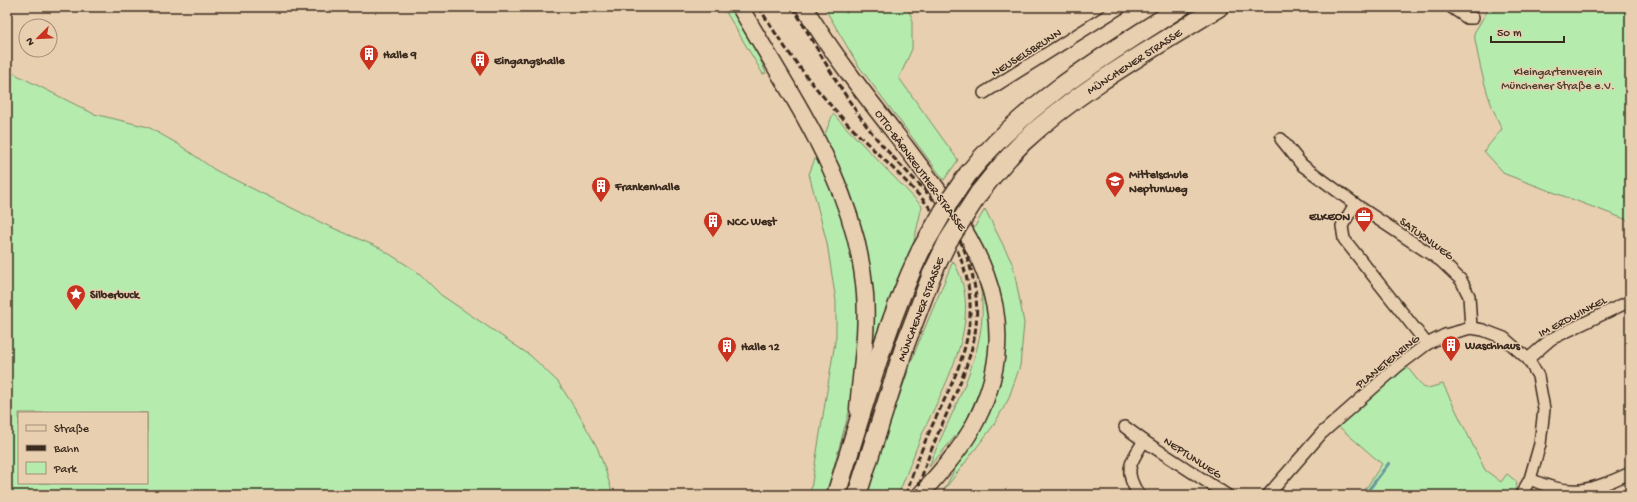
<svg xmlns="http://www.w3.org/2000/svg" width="1637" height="502" font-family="'Gochi Hand',sans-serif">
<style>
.green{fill:#b5ecae;stroke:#788b66;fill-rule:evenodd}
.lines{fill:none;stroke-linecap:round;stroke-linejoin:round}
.stream{stroke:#6e969b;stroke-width:3}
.street-casing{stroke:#3b2a1e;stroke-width:14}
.secondary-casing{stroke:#3b2a1e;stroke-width:19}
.primary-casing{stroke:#3b2a1e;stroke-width:21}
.street{stroke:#e8cfb0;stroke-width:11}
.secondary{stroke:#e8cfb0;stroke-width:16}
.primary{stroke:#e8cfb0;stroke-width:18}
.rail{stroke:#3b2a1e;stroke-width:3;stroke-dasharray:6 3;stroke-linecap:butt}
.primary-bridge-casing{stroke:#3b2a1e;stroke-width:21;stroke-linecap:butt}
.primary-bridge{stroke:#e8cfb0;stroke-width:18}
.labels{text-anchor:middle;stroke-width:3;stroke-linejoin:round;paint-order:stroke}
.street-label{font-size:12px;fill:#3b2a1e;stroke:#e8cfb0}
.poi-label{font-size:12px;font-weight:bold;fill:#3b2a1e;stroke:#e8cfb0;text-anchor:start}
.park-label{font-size:12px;fill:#473d2c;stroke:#e8cfb0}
</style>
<rect width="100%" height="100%" fill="#e8cfb0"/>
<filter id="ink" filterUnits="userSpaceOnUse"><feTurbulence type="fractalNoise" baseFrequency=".025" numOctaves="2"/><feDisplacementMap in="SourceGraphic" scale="8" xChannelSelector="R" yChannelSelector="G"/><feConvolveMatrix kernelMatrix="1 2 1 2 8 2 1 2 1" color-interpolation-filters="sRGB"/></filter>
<g filter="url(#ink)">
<g class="green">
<polygon points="723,7 733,7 750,36 766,73 763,74"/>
<polygon points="824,7 843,7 846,13 856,7 907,7 912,18 912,49 899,78 958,160 944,180 858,65"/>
<path d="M1490 7H1630V221L1505 174 1484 151 1502 129C1487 100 1479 65 1474 33Z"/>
<path d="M7 70 94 114 148 127 178 144 215 170 326 225 380 248 419 273 441 295 531 356 558 382 578 413 597 447 605 469 613 495H7ZM19 413H147V483H19Z"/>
<polygon points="833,114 922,206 911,254 852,401 826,495 810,495 836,336 836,301 827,243 809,174"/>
<polygon points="985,209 1013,265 1024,323 1020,366 1008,400 993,426 944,490 1000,385 1005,335 997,280 973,230"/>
<path d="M953 261C986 316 946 382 923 432 914 453 907 474 898 495H864L916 349Z"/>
<path d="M975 268 992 328 985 378 964 426 929 467C949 413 990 352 981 292 979 284 977 276 975 268Z"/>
<polygon points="1407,367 1424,388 1428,388 1443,384 1485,470 1501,482 1507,474 1517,482 1514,495 1369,495 1365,490 1382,464 1337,425"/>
</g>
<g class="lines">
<polyline class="stream" points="1367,492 1389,463"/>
<g class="street-casing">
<g id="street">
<polyline points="1451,7 1467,18 1473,18"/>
<polyline points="984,93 1121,7"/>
<polyline points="1281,139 1302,165 1355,204 1441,261 1461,280 1469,296 1471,328"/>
<polyline points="1355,204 1342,226 1344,239 1427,344"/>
<polyline points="1528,359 1551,339 1630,301"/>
<polyline points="1125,427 1144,441 1227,495"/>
<path d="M1530 479C1571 498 1591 491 1630 473"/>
<path d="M1139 495C1123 471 1130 463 1144 441"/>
<polyline points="1268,495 1322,433 1398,366 1427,344 1445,335 1471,328 1483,330 1504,338 1528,359 1538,376 1544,409 1540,444 1530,479 1521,495"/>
</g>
</g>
<g class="secondary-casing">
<g id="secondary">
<path d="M740 7C792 98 857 186 865 294 868 332 861 370 858 409"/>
<path d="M804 7C832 53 865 95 898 137 964 224 1034 307 976 421 962 449 940 472 920 495"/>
</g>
</g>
<g class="primary-casing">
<g id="primary">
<path d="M968 174C1026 102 1104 56 1181 7"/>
<path d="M979 193C993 175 1007 158 1023 142 1081 88 1152 49 1219 7"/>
<path d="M836 495C862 413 884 328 921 250"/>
<polyline points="857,495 905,345 932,274"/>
</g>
</g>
<use href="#street" class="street"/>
<use href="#secondary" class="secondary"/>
<use href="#primary" class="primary"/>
<g class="rail">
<path d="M759 7C784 49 813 87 846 122 906 185 987 239 967 338 960 372 942 403 928 435 919 455 912 475 906 495"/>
<path d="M793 7C816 47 839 88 866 125 885 151 909 173 931 197 965 235 984 288 974 339 962 393 929 440 917 495"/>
</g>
<g class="primary-bridge-casing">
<g id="primary-bridge">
<polyline points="921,250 950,200 968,174"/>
<polyline points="932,274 948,241 979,193"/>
</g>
</g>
<use href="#primary-bridge" class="primary-bridge"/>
</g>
</g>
<defs>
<g id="building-pin" transform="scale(1)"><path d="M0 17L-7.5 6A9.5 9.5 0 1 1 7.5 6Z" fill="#c8321e" stroke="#e8cfb0"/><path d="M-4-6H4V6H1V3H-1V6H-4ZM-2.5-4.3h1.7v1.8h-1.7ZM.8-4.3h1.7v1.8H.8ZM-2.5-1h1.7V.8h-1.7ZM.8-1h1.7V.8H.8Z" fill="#fff"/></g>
<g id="school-pin" transform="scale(1)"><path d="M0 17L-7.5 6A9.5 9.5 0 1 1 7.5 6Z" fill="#c8321e" stroke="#e8cfb0"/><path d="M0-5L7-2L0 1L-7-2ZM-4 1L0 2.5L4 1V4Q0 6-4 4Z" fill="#fff"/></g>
<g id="office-pin" transform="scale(1)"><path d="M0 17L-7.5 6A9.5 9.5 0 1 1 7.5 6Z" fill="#c8321e" stroke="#e8cfb0"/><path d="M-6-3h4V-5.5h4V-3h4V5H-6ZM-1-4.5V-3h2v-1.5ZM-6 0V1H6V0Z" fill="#fff"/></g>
<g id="sight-pin" transform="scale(1)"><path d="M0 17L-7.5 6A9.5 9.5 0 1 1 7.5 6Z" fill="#c8321e" stroke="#e8cfb0"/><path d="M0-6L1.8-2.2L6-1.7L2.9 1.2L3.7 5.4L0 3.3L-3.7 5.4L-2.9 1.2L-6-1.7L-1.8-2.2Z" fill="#fff"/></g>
</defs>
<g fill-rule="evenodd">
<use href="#building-pin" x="369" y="54"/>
<use href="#building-pin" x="480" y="60"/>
<use href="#school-pin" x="1115" y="181"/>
<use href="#building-pin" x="601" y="186"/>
<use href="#office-pin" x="1364" y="216"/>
<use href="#building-pin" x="713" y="221"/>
<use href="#sight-pin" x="76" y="294"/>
<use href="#building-pin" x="1451" y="345"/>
<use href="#building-pin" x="727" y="346"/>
</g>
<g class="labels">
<g class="street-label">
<text transform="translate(1026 52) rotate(-32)" y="4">NEUSELSBRUNN</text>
<text transform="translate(1134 61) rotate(-33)" y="4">MÜNCHENER STRASSE</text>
<text transform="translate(921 170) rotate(54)" y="4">OTTO-BÄRNREUTHER-STRASSE</text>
<text transform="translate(1427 238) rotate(36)" y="4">SATURNWEG</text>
<text transform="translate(920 309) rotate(-69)" y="4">MÜNCHENER STRASSE</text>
<text transform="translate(1572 316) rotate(-28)" y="4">IM ERDWINKEL</text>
<text transform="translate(1387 361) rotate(-39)" y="4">PLANETENRING</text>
<text transform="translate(1193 457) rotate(33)" y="4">NEPTUNWEG</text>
</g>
<g class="poi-label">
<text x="383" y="58">Halle 9</text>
<text x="494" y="64">Eingangshalle</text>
<text x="1129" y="178">Mittelschule<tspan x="1129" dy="14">Neptunweg</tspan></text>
<text x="615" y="190">Frankenhalle</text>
<text x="1350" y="220" text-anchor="end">ELKEON</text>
<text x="727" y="225">NCC West</text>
<text x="90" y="298">Silberbuck</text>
<text x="1465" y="349">Waschhaus</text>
<text x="741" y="350">Halle 12</text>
</g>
<g class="park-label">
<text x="1558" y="75">Kleingartenverein<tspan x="1558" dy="14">Münchener Straße e.V.</tspan></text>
</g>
</g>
<rect width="1637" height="502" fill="none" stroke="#e8cfb0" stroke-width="24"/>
<rect x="12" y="12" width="1613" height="478" fill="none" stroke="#3b2a1e" stroke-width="1.5" filter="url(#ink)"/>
<rect x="18" y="412" width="130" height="72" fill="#e8cfb0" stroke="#a38d76"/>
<rect x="26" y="425" width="20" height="6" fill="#e8cfb0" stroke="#a38d76"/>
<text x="54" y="432" font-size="12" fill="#3b2a1e">Straße</text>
<rect x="26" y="445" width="20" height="6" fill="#3b2a1e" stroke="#a38d76"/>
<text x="54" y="452" font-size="12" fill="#3b2a1e">Bahn</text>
<rect x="26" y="462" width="20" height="12" fill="#b5ecae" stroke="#a38d76"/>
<text x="54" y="472" font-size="12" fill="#3b2a1e">Park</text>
<g transform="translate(38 38) rotate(246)"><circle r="19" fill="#e8cfb0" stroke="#a38d76"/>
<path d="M0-3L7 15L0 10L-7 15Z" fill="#c8321e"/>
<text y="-6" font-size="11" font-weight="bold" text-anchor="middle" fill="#3b2a1e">N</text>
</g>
<path d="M1491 36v6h73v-6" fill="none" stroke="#3b2a1e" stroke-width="2"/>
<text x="1497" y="36" font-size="12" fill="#3b2a1e" stroke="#e8cfb0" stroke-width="3" paint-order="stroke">50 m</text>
</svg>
